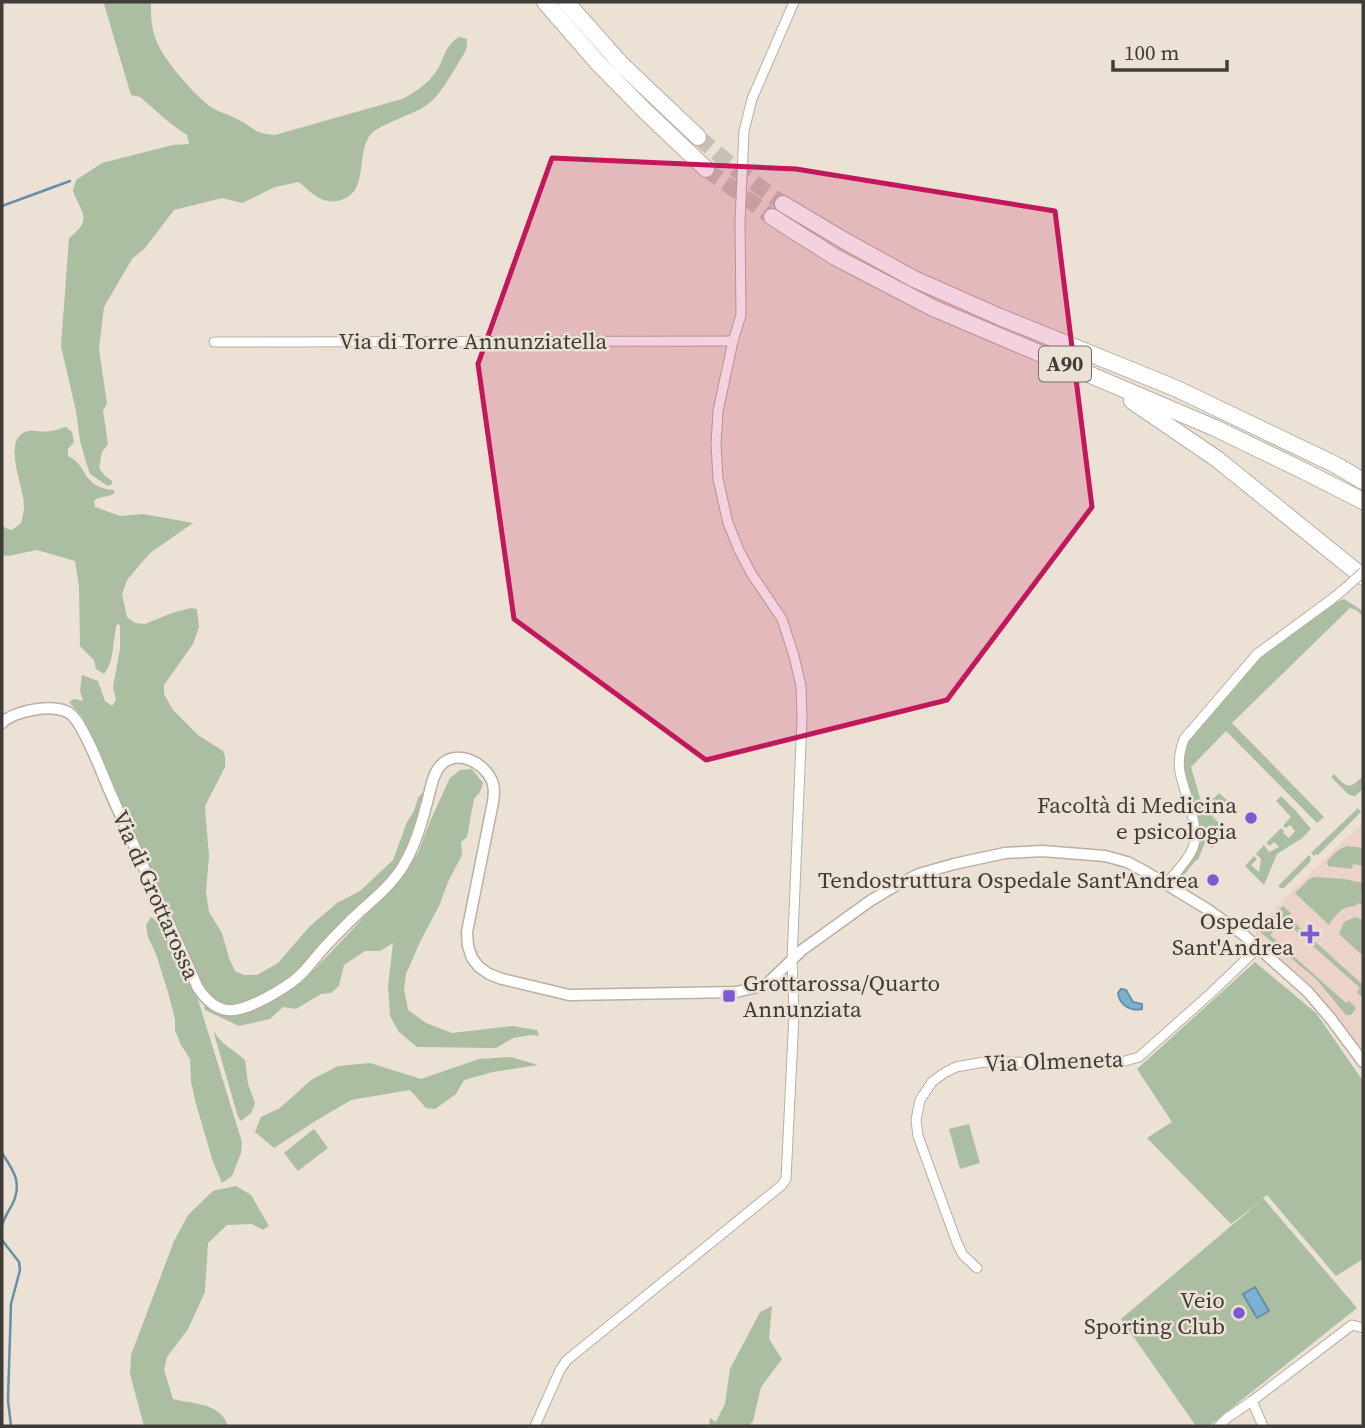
<svg xmlns="http://www.w3.org/2000/svg" width="1365" height="1428" font-family="'Source Serif 4',serif">
<style>
.medical{fill:#ebd3c9}
.green{fill:#abbea2}
.water{fill:#7cb1d3;stroke:#6a8ea4;stroke-width:2}
.lines{fill:none;stroke-linecap:round;stroke-linejoin:round}
.stream{stroke:#6a8ea4;stroke-width:2.5}
.motorway-tunnel{stroke:#c9c0b5;stroke-width:16;stroke-dasharray:16 8;stroke-linecap:butt}
.minor-casing{stroke:#b9afa2;stroke-width:11}
.tertiary-casing{stroke:#b9afa2;stroke-width:13}
.motorway-casing{stroke:#b9afa2;stroke-width:18}
.minor{stroke:#fff;stroke-width:9}
.tertiary{stroke:#fff;stroke-width:10}
.motorway{stroke:#fff;stroke-width:16}
.minor-bridge-casing{stroke:#b9afa2;stroke-width:11;stroke-linecap:butt}
.minor-bridge{stroke:#fff;stroke-width:9}
.marked{fill:#c2185b;fill-opacity:0.2;stroke:#c2185b;stroke-width:5;stroke-linejoin:round}
.poi-dot{fill:#7d59d3;stroke:#ebe1d4;stroke-width:2.5}
.labels{text-anchor:middle;stroke-width:5;stroke-linejoin:round;paint-order:stroke}
.shield{fill:#ebe1d4;stroke:#736e66;stroke-width:2}
.shield-label{font-size:21px;font-weight:bold;fill:#403c37}
.street-label{font-size:23px;fill:#403c37;stroke:#ebe1d4}
.poi-label{font-size:23px;fill:#403c37;stroke:#ebe1d4;text-anchor:end}
</style>
<rect width="100%" height="100%" fill="#ebe1d4"/>
<polygon class="medical" points="1363,822 1363,1055 1312,988 1255,940 1257,928 1290,893"/>
<g class="green">
<path d="M106 2H151C151 15 151 27 156 40 162 58 195 96 211 107 220 113 231 115 241 121 258 131 254 133 275 135L402 99C418 91 432 81 440 65 446 52 446 46 459 37L467 39C468 52 462 56 456 67 447 81 440 95 427 105 413 115 379 124 370 135 357 152 367 188 346 198 325 208 314 195 299 182L275 187 242 203 222 198 174 210 145 248 132 259 104 307 99 349 107 404 103 410 108 444 102 452 99 468 105 476 112 481V484L108 486 90 474 86 462 80 441 76 411 61 346 69 238C93 219 82 215 73 191L76 180 102 163 173 145 189 144 187 135 171 124 140 97 131 95 104 4Z"/>
<path d="M66 427 72 432 74 442 68 449V456C89 466 81 487 113 490L115 493C108 498 100 495 94 501L95 507 120 516 143 514 193 523 150 553 127 580 122 594 127 617 135 623 145 624 172 613 191 608 197 609 199 627 193 644 164 685V694L173 710 198 735 223 751 225 756V767L205 806 209 856 206 892 209 912 222 933 229 958 235 971 244 975H257L278 963 310 926 337 903 360 891 393 860 407 822 414 811 418 798 422 793 424 795 418 823 405 859 389 882 277 992 248 1005 230 1006 219 1004 210 997 202 984 85 722 81 715 69 702 74 699 83 701 80 691 82 675 98 681 105 701 112 706 116 700 113 687 120 649V625L117 624C112 640 115 661 104 674L96 669 94 660 80 646 79 586 75 561 37 550 8 556 2 555V523L5 528 12 530 21 523C22 518 24 512 24 507 25 489 3 445 23 433 30 428 42 433 50 431 56 431 60 428 66 427Z"/>
<polygon points="1344,599 1363,611 1363,616 1356,610 1350,608 1232,723 1324,817 1317,823 1226,731 1191,767 1202,805 1205,807 1219,793 1227,800 1212,816 1228,832 1212,848 1205,842 1198,860 1196,860 1178,882 1175,879 1197,848 1182,765 1188,736 1260,655 1331,604"/>
<polygon points="472,769 483,783 480,792 474,799 467,837 461,842 462,855 448,882 439,906 420,942 406,974 404,989 408,1010 426,1023 452,1033 512,1026 537,1030 539,1036 531,1035 513,1038 496,1048 417,1047 399,1032 390,1016 388,986 393,943 380,951 365,951 344,965 339,986 331,993 321,994 296,1009 283,1007 270,1019 239,1026 205,1010 204,1007 208,1005 259,1007 278,997 315,969 400,879 418,853 431,819 450,778 460,770"/>
<path d="M1334 774C1347 788 1349 790 1363 776V789L1355 796 1349 795 1331 777Z"/>
<polygon points="1281,796 1295,810 1311,829 1301,839 1277,854 1264,885 1245,866 1254,856 1257,859 1251,865 1259,872 1261,859 1256,854 1264,845 1269,852 1279,847 1274,842 1270,846 1266,843 1281,828 1284,831 1283,833 1289,838 1295,831 1290,825 1286,828 1283,826 1291,817 1276,801"/>
<polygon points="1358,808 1361,812 1318,855 1316,854 1314,856 1311,853"/>
<path d="M1348 846 1363 848V866L1353 864 1352 869 1328 866 1327 862C1332 855 1339 848 1348 846Z"/>
<polygon points="1309,855 1311,857 1310,862 1284,888 1280,888 1278,886"/>
<path d="M1316 877 1344 879 1363 883 1361 898 1363 905 1357 903 1356 906C1342 906 1336 914 1329 925L1295 893 1309 879Z"/>
<polygon points="1283,906 1291,913 1288,917 1363,985 1363,998 1357,992 1360,988 1284,920 1281,923 1274,917 1275,914"/>
<polygon points="151,917 165,927 175,943 196,993 242,1142 241,1153 232,1176 222,1183 213,1162 196,1104 191,1082 190,1059 181,1045 175,1030 175,1019 168,992 156,954 148,937 146,925"/>
<polygon points="1355,917 1363,920 1363,956 1339,934 1344,922"/>
<polygon points="1264,926 1273,932 1270,935 1346,1003 1349,1001 1356,1008 1351,1015 1346,1015 1316,979 1260,932"/>
<polygon points="1255,962 1316,1013 1363,1081 1363,1259 1336,1276 1267,1195 1263,1198 1357,1308 1209,1426 1196,1426 1121,1319 1263,1199 1231,1224 1147,1138 1172,1122 1137,1069"/>
<path d="M214 1031C220 1044 234 1050 245 1060L248 1084 255 1103 251 1113 241 1121 238 1117 215 1037Z"/>
<polygon points="511,1057 538,1065 493,1072 464,1080 456,1094 435,1109 426,1108 410,1090 351,1100 317,1120 274,1148 255,1132 261,1117 280,1108 311,1080 338,1066 370,1063 421,1079 479,1059"/>
<polygon points="969,1124 980,1163 960,1169 949,1129"/>
<polygon points="314,1129 328,1148 298,1171 284,1153"/>
<path d="M236 1186 251 1195 269 1226 263 1230 252 1224 227 1225 208 1243 205 1292 188 1329 167 1357 164 1370 173 1399C193 1404 221 1403 228 1426H144L130 1374 131 1355 174 1241 188 1215 213 1191Z"/>
<polygon points="772,1306 769,1339 782,1359 761,1387 753,1421 748,1426 709,1426 710,1418 716,1422 725,1404 730,1369 760,1312"/>
</g>
<g class="water">
<path d="M1121 989 1126 990 1133 1002 1142 1004V1009C1130 1012 1119 1004 1118 993Z"/>
<polygon points="1255,1287 1269,1311 1257,1318 1243,1294"/>
</g>
<g class="lines">
<g class="stream">
<polyline points="2,206 70,181"/>
<path d="M2 1153C14 1171 23 1184 12 1205 8 1212 4 1218 2 1226"/>
<polyline points="2,1240 19,1262 20,1270 11,1304 8,1400 11,1426"/>
</g>
<g class="motorway-tunnel">
<polyline points="698,137 737,170 783,204"/>
<polyline points="706,169 772,217"/>
</g>
<g class="minor-casing">
<g id="minor">
<polyline points="214,342 733,341"/>
<path d="M1166 884C1175 873 1187 862 1193 848 1201 827 1184 794 1180 772 1178 761 1180 750 1184 739L1257 654 1332 599 1343 590"/>
<polyline points="977,1268 963,1255 957,1243 918,1136 916,1120 920,1100 932,1082 944,1073 956,1067 984,1062 1118,1063 1139,1057 1211,993 1258,948"/>
<polyline points="535,1426 560,1370 567,1360 782,1185 786,1179 794,1015 792,961 802,718 801,686 794,656 782,619 751,573 739,550 728,523 718,479 716,444 718,411 733,341 741,315 740,221 744,131 752,99 794,2"/>
<polyline points="1219,1426 1227,1418 1252,1401"/>
<polyline points="1263,1426 1252,1401 1352,1325 1363,1328"/>
</g>
</g>
<g class="tertiary-casing">
<path id="tertiary" d="M2 723C14 710 58 702 72 715 85 728 102 773 110 792 139 857 169 922 198 988 219 1019 237 1013 266 998 277 992 288 986 297 978 307 970 314 959 322 950 330 941 339 932 348 923 367 904 389 889 403 866 414 848 421 826 426 806 430 794 431 777 440 766 456 748 484 762 492 781 495 788 494 795 493 802L467 932 468 946 472 958 479 967 489 974 502 979 569 995 736 992 762 986 769 982 802 950 870 901 893 887 919 874 954 864 1005 853 1042 851 1105 856 1127 862 1146 872 1207 909 1245 936 1308 992 1331 1019 1363 1062"/>
</g>
<g class="motorway-casing">
<g id="motorway">
<polyline points="545,2 598,63 645,111 706,169"/>
<polyline points="566,2 621,64 698,137"/>
<polyline points="783,204 845,241 914,279 1000,317 1175,388 1336,465 1363,481"/>
<polyline points="772,217 835,257 933,308 1215,428 1308,473 1363,501"/>
<polyline points="1132,401 1217,459 1363,577"/>
</g>
</g>
<use href="#minor" class="minor"/>
<use href="#tertiary" class="tertiary"/>
<use href="#motorway" class="motorway"/>
<g class="minor-bridge-casing">
<polyline id="minor-bridge" points="1343,590 1363,572"/>
</g>
<use href="#minor-bridge" class="minor-bridge"/>
</g>
<path class="marked" d="M552 158 796 169 1055 211 1092 507 947 700 706 760 514 619 478 364Z"/>
<g class="poi-dot">
<circle cx="1251" cy="818" r="7"/>
<circle cx="1213" cy="880" r="7"/>
<path d="M1306.5 923.5h7v7h7v7h-7v7h-7v-7h-7v-7h7z"/>
<rect x="722" y="989" width="14" height="14" rx="3.5"/>
<circle cx="1239" cy="1313" r="7"/>
</g>
<g class="labels">
<rect class="shield" x="1039" y="346.5" width="52" height="35" rx="5"/>
<g class="shield-label">
<text x="1065" y="371">A90</text>
</g>
<g class="street-label">
<text x="473" y="349">Via di Torre Annunziatella</text>
<text transform="translate(156 895) rotate(66)" y="8">Via di Grottarossa</text>
<text transform="translate(1054 1061) rotate(-2)" y="8">Via Olmeneta</text>
</g>
<g class="poi-label">
<text x="1237" y="813">Facoltà di Medicina<tspan x="1237" dy="26">e psicologia</tspan></text>
<text x="1199" y="888">Tendostruttura Ospedale Sant'Andrea</text>
<text x="1294" y="929">Ospedale<tspan x="1294" dy="26">Sant'Andrea</tspan></text>
<text x="743" y="991" text-anchor="start">Grottarossa/Quarto<tspan x="743" dy="26">Annunziata</tspan></text>
<text x="1225" y="1308">Veio<tspan x="1225" dy="26">Sporting Club</tspan></text>
</g>
</g>
<rect width="1365" height="1428" fill="none" stroke="#403c37" stroke-width="7"/>
<path d="M1113 60v10h114v-10" fill="none" stroke="#403c37" stroke-width="3.5"/>
<text x="1124" y="60" font-size="21" fill="#403c37" stroke="#ebe1d4" stroke-width="5" paint-order="stroke">100 m</text>
</svg>
